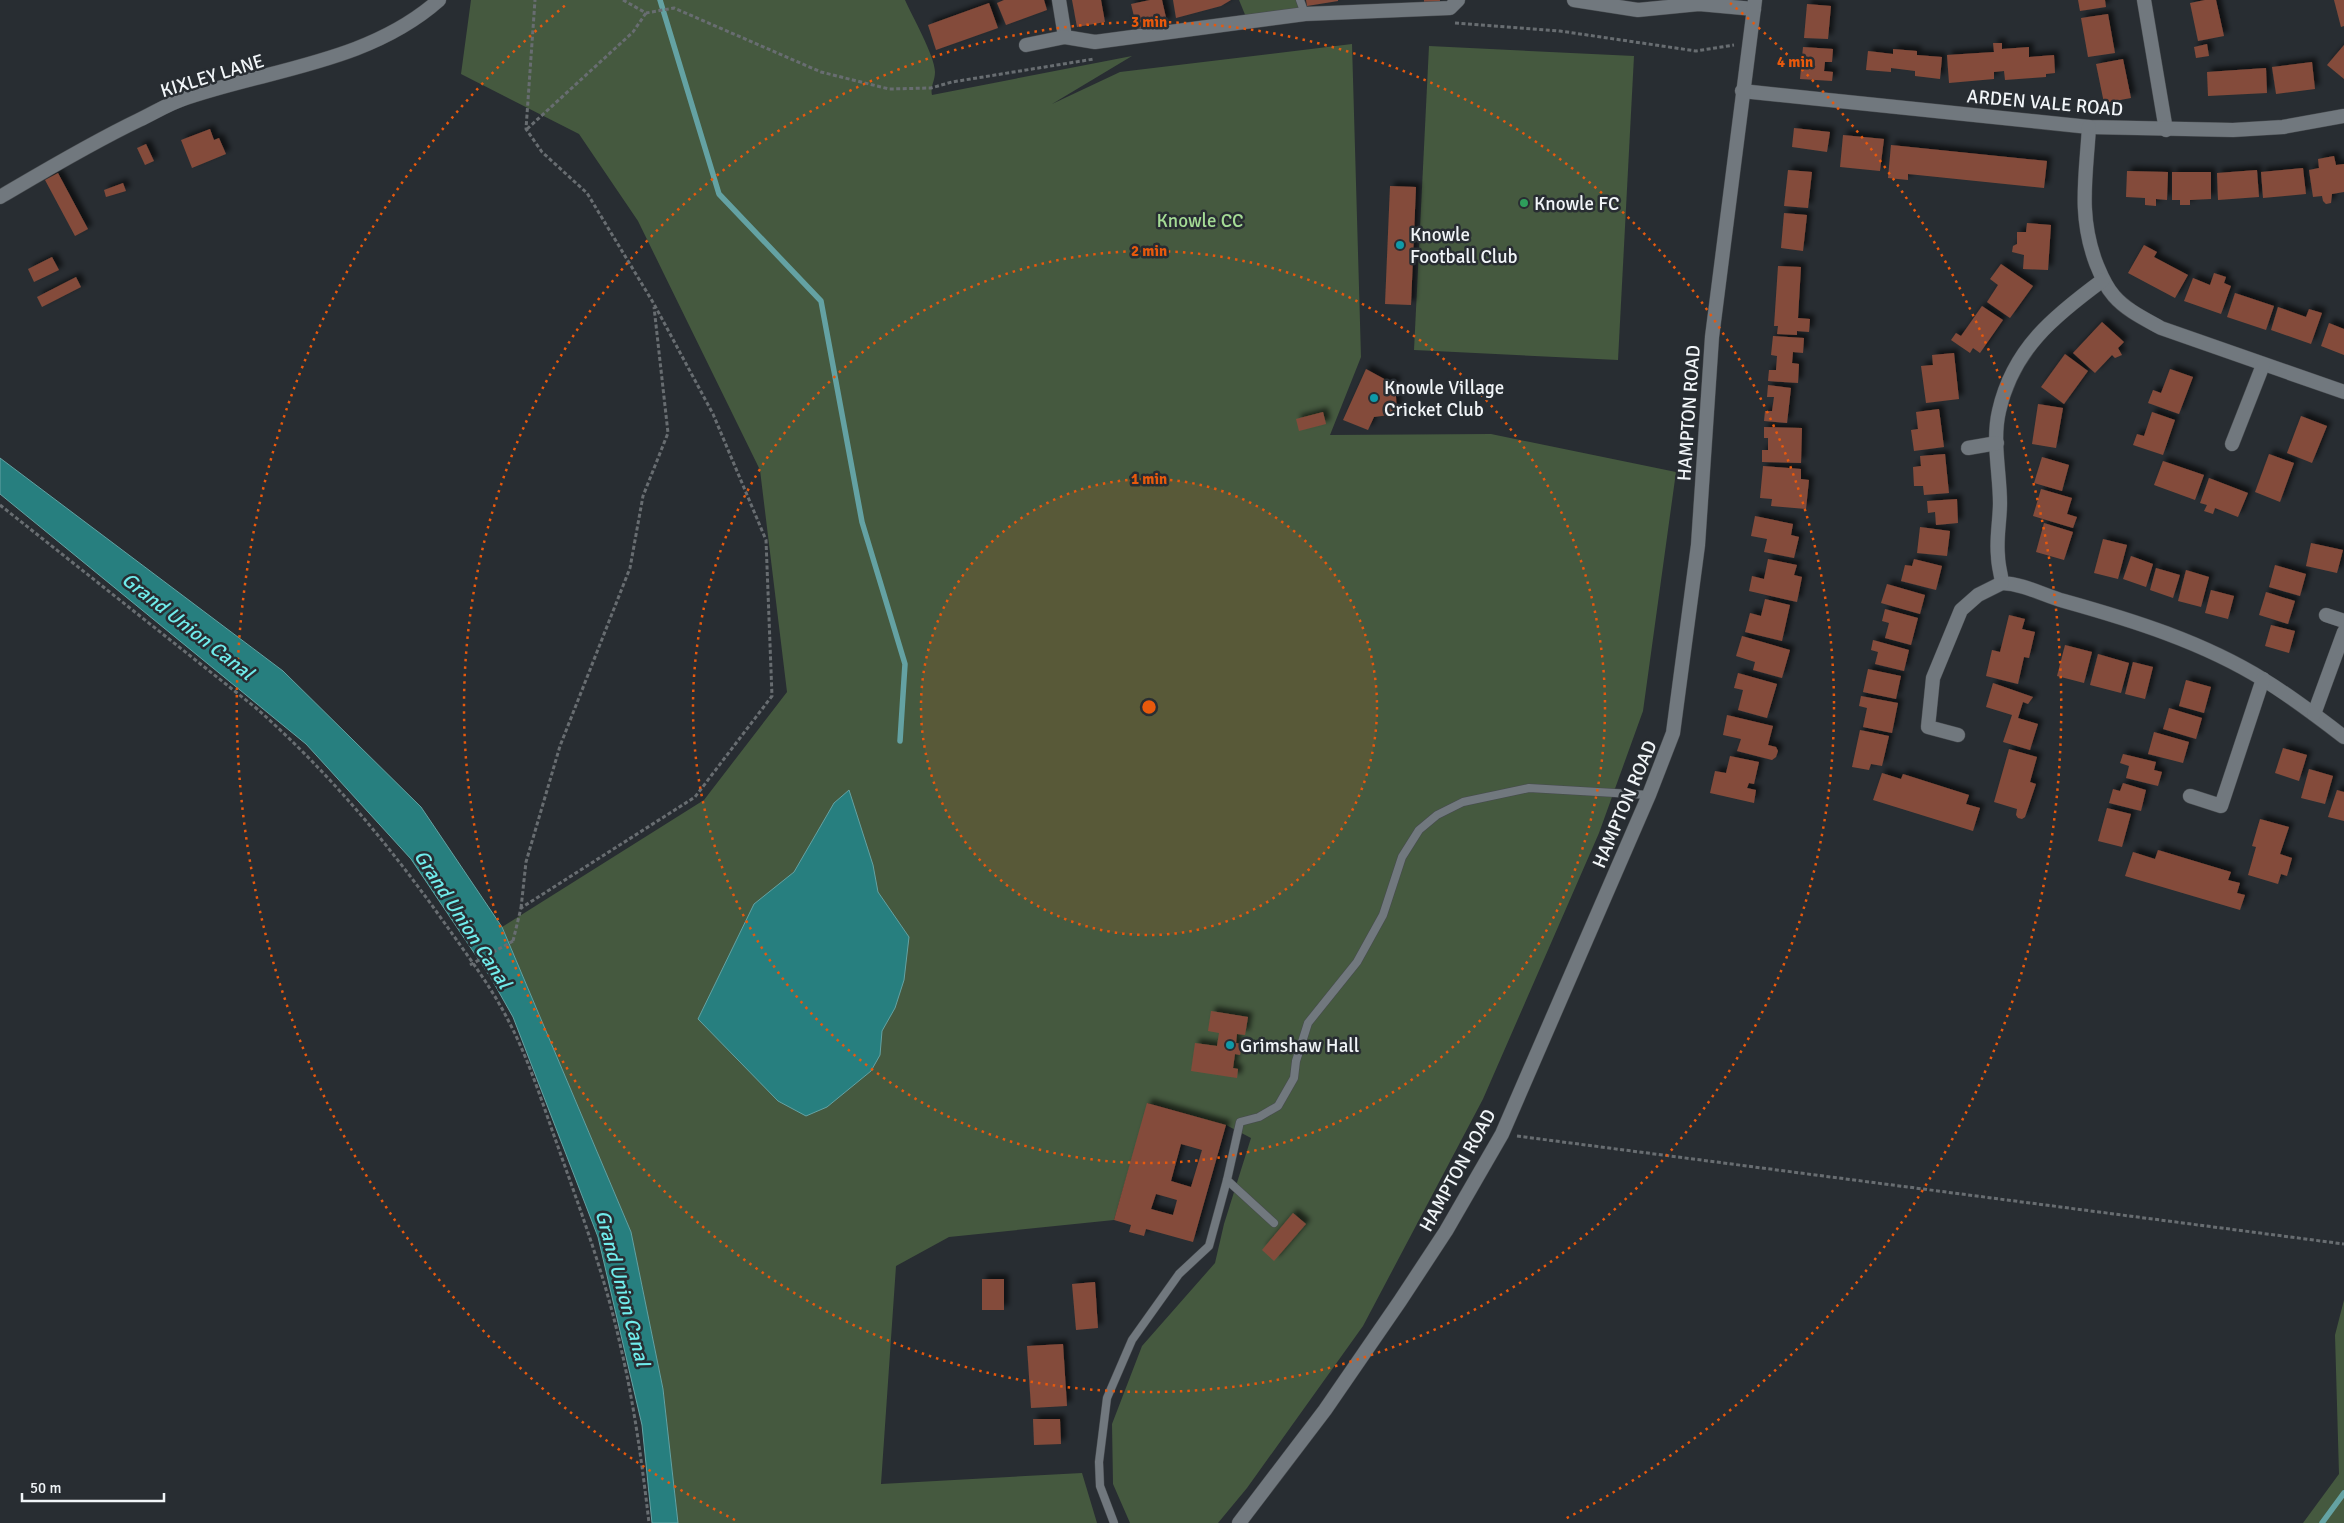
<svg xmlns="http://www.w3.org/2000/svg" width="2344" height="1523" font-family="Signika,sans-serif">
<style>
.green{fill:#45593f}
.water{fill:#277f7f;stroke:#64a2a3}
.lines{fill:none;stroke-linecap:round;stroke-linejoin:round}
.stream{stroke:#64a2a3;stroke-width:5.5}
.building{fill:#844c3b;fill-rule:evenodd;filter:url(#shadow)}
.service-casing{stroke:#474b4f;stroke-width:9}
.minor-casing{stroke:#474b4f;stroke-width:15}
.tertiary-casing{stroke:#474b4f;stroke-width:15}
.path{stroke:#686d71;stroke-width:3;stroke-dasharray:4 2.5;stroke-linecap:butt}
.service{stroke:#71787e;stroke-width:8}
.minor{stroke:#71787e;stroke-width:14}
.tertiary{stroke:#71787e;stroke-width:14}
.path-bridge{stroke:#686d71;stroke-width:3;stroke-dasharray:4 2.5;stroke-linecap:butt}
.ring{fill:none;stroke:#e8590c;stroke-width:2.5;stroke-dasharray:2.5 5}
.leisure-dot{fill:#2e9e5b;stroke:#282d32;stroke-width:2}
.culture-dot{fill:#0f9aa8;stroke:#282d32;stroke-width:2}
.labels{text-anchor:middle;stroke-width:5;stroke-linejoin:round;paint-order:stroke}
.street-label{font-size:19px;fill:#f1f5f8;stroke:#282d32}
.poi-label{font-size:19px;fill:#f1f5f8;stroke:#282d32;text-anchor:start}
.park-label{font-size:19px;fill:#a4db95;stroke:#282d32}
.water-label{font-size:20px;font-style:italic;fill:#70ecec;stroke:#282d32}
.centre{fill:#e8590c;stroke:#282d32;stroke-width:2.5}
.ring-label{font-size:15px;text-anchor:middle;font-weight:bold;fill:#e8590c;stroke:#282d32;stroke-width:5;stroke-linejoin:round;paint-order:stroke}
</style>
<defs>
<filter id="shadow"><feDropShadow dx="4.5" dy="-4.5" stdDeviation="2.5" flood-color="#0009"/></filter>
</defs>
<rect width="100%" height="100%" fill="#282d32"/>
<g class="green">
<path d="M471 0H905C912 16 935 56 935 72 935 81 930 87 932 95L1132 56 1052 104 1120 72 1352 44 1361 357 1330 435 1491 434 1676 472 1643 711 1599 833 1483 1099 1363 1326 1247 1488 1218 1523H1130L1113 1484 1112 1424 1142 1346 1215 1263 1224 1224 1251 1138 1226 1125 1148 1103 1114 1220 949 1237 896 1266 881 1484 1082 1473 1097 1523H678L663 1389 631 1232 502 927 704 800 787 692 760 470 638 221 579 134 461 74Z"/>
<polygon points="1239,0 1296,0 1300,10 1246,17"/>
<polygon points="1429,46 1634,56 1618,360 1414,350"/>
<polygon points="2344,1300 2344,1523 2303,1523 2339,1474 2335,1335"/>
</g>
<g class="water">
<polygon points="0,458 283,671 421,807 502,927 631,1232 663,1389 678,1523 652,1523 642,1425 598,1237 513,1017 491,978 411,859 306,744 0,494"/>
<polygon points="849,790 873,865 878,892 909,937 904,980 895,1008 882,1031 880,1055 871,1071 827,1107 806,1116 778,1101 698,1019 754,904 794,872 834,803"/>
</g>
<g class="lines">
<g class="stream">
<polyline points="660,0 719,194 821,301 862,522 905,664 900,741"/>
<polyline points="2322,1523 2344,1493"/>
</g>
</g>
<g class="building">
<polygon points="1004,0 1044,0 1047,10 1006,25 997,3"/>
<polygon points="1072,0 1101,0 1105,22 1077,27"/>
<polygon points="1150,0 1162,0 1167,22 1137,29 1131,4"/>
<polygon points="1173,0 1231,0 1221,6 1176,18"/>
<polygon points="1306,0 1338,0 1338,1 1307,6"/>
<rect x="1424" y="0" width="16" height="4"/>
<polygon points="2078,0 2105,0 2106,7 2080,11"/>
<polygon points="2205,0 2216,0 2224,36 2198,41 2190,3"/>
<polygon points="2334,0 2344,0 2344,26 2341,27"/>
<polygon points="989,3 998,28 936,50 928,25"/>
<polygon points="1807,4 1831,6 1828,39 1804,38"/>
<polygon points="2108,14 2115,53 2088,57 2081,18"/>
<polygon points="1993,43 2002,43 2002,49 2029,47 2029,57 2054,55 2055,73 2046,74 2046,77 2005,80 2004,71 1994,72 1994,79 1949,83 1947,55 1994,52"/>
<polygon points="2207,44 2209,56 2196,58 2194,47"/>
<polygon points="2344,45 2344,79 2327,65"/>
<polygon points="1803,47 1833,49 1832,62 1825,62 1824,71 1833,72 1832,81 1800,79"/>
<polygon points="1893,49 1917,51 1917,55 1942,57 1940,79 1915,76 1915,71 1891,68 1891,72 1866,70 1868,51 1893,54"/>
<polygon points="2123,59 2131,98 2104,103 2096,64"/>
<polygon points="2312,62 2315,89 2276,94 2272,67"/>
<polygon points="2266,68 2267,93 2208,96 2207,72"/>
<polygon points="1794,128 1830,132 1827,152 1792,147"/>
<polygon points="210,129 214,140 219,138 226,154 192,168 181,140"/>
<polygon points="1843,135 1884,139 1880,171 1840,167"/>
<polygon points="146,144 154,161 145,165 137,148"/>
<polygon points="1891,145 2047,161 2044,188 1908,174 1908,180 1888,178"/>
<polygon points="2334,156 2336,165 2344,164 2344,192 2332,194 2331,203 2326,204 2323,201 2322,196 2313,197 2309,170 2319,168 2318,159"/>
<polygon points="2303,168 2306,194 2263,198 2261,172"/>
<polygon points="1788,170 1812,172 1808,208 1784,206"/>
<polygon points="2257,170 2259,197 2218,200 2217,173"/>
<polygon points="2127,171 2168,172 2167,200 2156,199 2156,206 2145,205 2145,198 2126,197"/>
<polygon points="2172,172 2211,172 2211,199 2190,200 2190,205 2180,205 2180,200 2172,200"/>
<polygon points="58,173 88,229 75,236 45,180"/>
<polygon points="123,183 126,191 106,197 104,190"/>
<polygon points="1390,186 1416,187 1411,305 1385,304"/>
<polygon points="1784,213 1807,215 1803,251 1781,248"/>
<polygon points="2027,223 2051,225 2048,270 2023,269 2024,255 2012,252 2013,246 2017,244 2017,232 2026,232"/>
<polygon points="2144,245 2157,252 2154,257 2188,275 2175,298 2128,273"/>
<polygon points="52,257 59,270 34,282 28,269"/>
<polygon points="2001,264 2033,286 2010,318 1987,302 1998,285 1990,279"/>
<polygon points="1778,266 1801,267 1798,318 1810,319 1809,332 1797,331 1797,335 1777,334 1778,326 1774,326"/>
<polygon points="2214,273 2226,277 2224,283 2231,286 2221,314 2184,301 2193,278 2210,285"/>
<polygon points="76,277 81,287 42,307 37,297"/>
<polygon points="2235,293 2274,306 2266,330 2227,317"/>
<polygon points="1982,306 2003,320 1980,353 1973,348 1970,353 1951,340 1956,333 1961,336"/>
<polygon points="2278,307 2306,317 2309,309 2322,313 2311,344 2271,330"/>
<polygon points="2102,322 2124,342 2118,348 2122,355 2115,358 2112,355 2095,373 2073,353"/>
<polygon points="2329,323 2344,329 2344,355 2321,346"/>
<polygon points="1773,336 1804,338 1803,353 1793,352 1792,363 1799,364 1798,383 1768,381 1769,370 1776,370 1777,356 1771,355"/>
<polygon points="1954,353 1959,399 1926,403 1921,366 1933,365 1932,355"/>
<polygon points="2065,354 2088,371 2064,404 2041,387"/>
<polygon points="1366,369 1388,381 1395,379 1397,414 1374,417 1368,430 1343,420"/>
<polygon points="2170,369 2193,377 2179,414 2148,403 2153,390 2161,393"/>
<polygon points="1768,385 1791,388 1787,423 1764,421 1765,411 1772,411 1774,397 1767,397"/>
<polygon points="2038,404 2063,408 2056,448 2032,444"/>
<polygon points="1939,409 1944,447 1914,451 1911,430 1918,429 1916,412"/>
<polygon points="1323,412 1326,424 1299,431 1296,419"/>
<polygon points="2152,412 2175,420 2163,455 2133,445 2137,434 2144,436"/>
<polygon points="2301,416 2327,426 2312,463 2287,453"/>
<polygon points="1764,427 1802,428 1801,463 1762,462 1762,450 1768,450 1768,438 1764,438"/>
<polygon points="1945,454 1949,493 1924,495 1923,486 1914,486 1913,467 1921,466 1920,456"/>
<polygon points="2269,454 2294,463 2280,502 2255,492"/>
<polygon points="2042,457 2069,465 2062,491 2034,483"/>
<polygon points="2163,461 2204,475 2195,500 2154,485"/>
<polygon points="1763,466 1801,469 1801,479 1809,480 1806,509 1771,506 1772,499 1760,498"/>
<polygon points="2209,478 2248,493 2238,517 2215,508 2213,514 2204,511 2207,505 2200,503"/>
<polygon points="2041,489 2072,498 2067,514 2077,517 2073,528 2033,516"/>
<polygon points="1957,499 1958,523 1936,525 1935,512 1928,513 1927,501"/>
<polygon points="1755,516 1793,524 1791,535 1799,537 1794,558 1764,552 1767,539 1751,536"/>
<polygon points="2044,523 2073,532 2064,560 2036,552"/>
<polygon points="1920,527 1950,531 1947,556 1917,553"/>
<polygon points="2103,539 2127,545 2118,579 2094,573"/>
<polygon points="2311,543 2343,550 2337,573 2306,566"/>
<polygon points="2131,556 2153,564 2146,587 2123,579"/>
<polygon points="1768,559 1797,565 1794,575 1802,577 1797,602 1749,591 1752,576 1764,579"/>
<polygon points="1914,559 1942,566 1936,590 1901,581 1905,565 1912,566"/>
<polygon points="2275,565 2306,574 2300,596 2269,587"/>
<polygon points="2156,568 2180,575 2173,598 2150,590"/>
<polygon points="2186,570 2209,577 2201,607 2178,601"/>
<polygon points="1887,584 1925,595 1920,614 1881,603"/>
<polygon points="2211,590 2234,596 2228,619 2205,613"/>
<polygon points="2266,592 2295,601 2288,624 2259,615"/>
<polygon points="1765,599 1790,605 1782,641 1745,632 1750,613 1761,616"/>
<polygon points="1885,609 1918,618 1911,645 1885,638 1889,623 1882,621"/>
<polygon points="2009,615 2025,619 2022,629 2035,632 2029,658 2024,657 2018,684 1986,676 1992,650 2000,652"/>
<polygon points="2271,625 2295,631 2289,653 2265,646"/>
<polygon points="1742,636 1790,650 1782,678 1753,670 1755,662 1736,656"/>
<polygon points="1873,640 1909,650 1904,671 1875,664 1878,652 1871,650"/>
<polygon points="2065,645 2092,652 2084,683 2057,676"/>
<polygon points="2098,654 2129,663 2121,693 2090,685"/>
<polygon points="2133,662 2153,667 2145,699 2125,694"/>
<polygon points="1868,669 1901,676 1896,699 1863,692"/>
<polygon points="1738,673 1777,684 1767,718 1738,710 1743,690 1734,688"/>
<polygon points="2186,680 2211,687 2204,713 2179,706"/>
<polygon points="1993,683 2033,697 2028,704 2023,702 2018,718 2038,724 2030,750 2003,742 2012,715 1986,707"/>
<polygon points="1861,696 1898,703 1892,733 1863,727 1867,708 1859,706"/>
<polygon points="2169,708 2202,718 2196,739 2163,729"/>
<polygon points="1727,715 1773,726 1768,745 1776,747 1778,751 1776,757 1772,760 1737,751 1741,739 1723,735"/>
<polygon points="1860,730 1889,736 1882,766 1871,764 1869,770 1852,767"/>
<polygon points="2154,732 2189,742 2183,763 2148,754"/>
<polygon points="2283,748 2307,755 2299,781 2275,773"/>
<polygon points="2009,749 2037,757 2030,782 2036,784 2025,817 2022,819 2018,818 2016,815 2017,809 1994,802"/>
<polygon points="2123,754 2156,762 2154,770 2162,772 2158,786 2126,778 2129,766 2120,763"/>
<polygon points="1730,756 1759,762 1754,784 1749,783 1747,788 1756,790 1754,803 1710,793 1715,771 1726,773"/>
<polygon points="2309,769 2333,776 2325,804 2301,798"/>
<polygon points="1882,773 1901,779 1903,774 1969,795 1966,804 1980,808 1973,831 1873,800"/>
<polygon points="2123,783 2146,790 2141,811 2109,803 2113,789 2120,791"/>
<polygon points="2337,790 2344,792 2344,821 2328,817"/>
<polygon points="2107,808 2131,814 2122,847 2098,841"/>
<polygon points="2260,819 2289,827 2280,854 2292,858 2287,876 2281,874 2278,884 2248,875 2256,847 2252,846"/>
<polygon points="2158,850 2231,872 2228,880 2240,883 2237,893 2245,895 2240,910 2125,876 2133,852 2155,859"/>
<polygon points="1211,1011 1248,1017 1245,1035 1237,1034 1236,1043 1242,1044 1240,1055 1235,1054 1233,1068 1238,1069 1237,1078 1191,1071 1195,1043 1217,1046 1219,1033 1208,1031"/>
<path d="M1147 1103 1226 1125 1193 1242 1146 1229 1144 1236 1129 1232 1131 1225 1114 1220ZM1181 1144 1202 1150 1191 1187 1171 1181ZM1156 1194 1177 1200 1173 1215 1151 1209Z"/>
<polygon points="1293,1213 1306,1224 1274,1261 1262,1250"/>
<rect x="982" y="1279" width="22" height="31"/>
<polygon points="1095,1282 1098,1328 1076,1330 1072,1284"/>
<polygon points="1063,1344 1067,1406 1031,1408 1027,1346"/>
<polygon points="1033,1419 1060,1419 1061,1444 1034,1445"/>
</g>
<g class="lines">
<g class="service-casing">
<g id="service">
<polyline points="1300,0 1305,14"/>
<polyline points="1274,1223 1227,1180 1240,1122 1259,1117 1278,1106 1294,1078 1296,1061 1308,1023 1357,962 1383,915 1402,857 1419,830 1437,815 1463,802 1529,788 1649,795"/>
<polyline points="1114,1523 1100,1486 1099,1462 1107,1398 1132,1340 1179,1274 1209,1246 1227,1180"/>
</g>
</g>
<g class="minor-casing">
<g id="minor">
<polyline points="1059,0 1065,37 1095,42 1305,14 1450,8 1458,0"/>
<polyline points="1574,0 1638,10 1699,4 1754,9"/>
<polyline points="2144,0 2166,130"/>
<polyline points="1026,45 1065,37"/>
<polyline points="1742,91 2089,127 2233,130 2283,127 2344,116"/>
<path d="M2089 127C2086 177 2078 215 2096 263 2101 275 2105 286 2114 296 2126 310 2145 319 2161 328L2344 392"/>
<path d="M0 197C46 170 91 143 139 120 154 113 168 104 183 99 269 69 368 63 439 0"/>
<path d="M2103 280C2054 316 2013 349 1999 411 1992 441 2000 473 2000 503 2000 520 1996 539 1998 556 1998 565 2001 574 2002 583 2024 584 2043 595 2064 601 2132 620 2203 642 2264 680 2292 697 2318 717 2344 737"/>
<polyline points="2232,444 2263,365"/>
<polyline points="1968,448 1997,443"/>
<polyline points="2326,615 2344,621"/>
<polyline points="2314,714 2344,632"/>
<polyline points="1958,735 1928,727 1933,678 1961,610 1978,595 2002,583"/>
<polyline points="2190,796 2221,806 2263,679"/>
</g>
</g>
<g class="tertiary-casing">
<polyline id="tertiary" points="1239,1523 1325,1410 1400,1301 1446,1231 1502,1134 1649,795 1673,733 1698,545 1712,337 1755,0"/>
</g>
<g class="path">
<polyline points="623,0 646,13 674,8 821,72 889,89 931,88 952,82 1094,59"/>
<polyline points="1455,23 1560,31 1696,51 1734,45"/>
<polyline points="527,129 633,32 646,13"/>
<path d="M0 505 256 708C329 772 390 846 446 925 467 955 490 985 507 1018 528 1057 542 1102 557 1144 580 1209 605 1276 620 1344 634 1403 642 1463 649 1523"/>
<polyline points="521,908 526,862 560,746 630,568 643,496 668,433 654,307"/>
<polyline points="513,941 521,908 695,797 772,696 766,540 713,414 654,304 587,193 542,152 526,129 535,0"/>
<polyline points="1517,1136 2344,1244"/>
</g>
<use href="#service" class="service"/>
<use href="#minor" class="minor"/>
<use href="#tertiary" class="tertiary"/>
<polyline class="path-bridge" points="470,965 513,941"/>
</g>
<circle cx="1149" cy="707" r="228" fill="#e8590c" fill-opacity=".12"/>
<g class="ring">
<circle cx="1149" cy="707" r="228"/>
<circle cx="1149" cy="707" r="456"/>
<circle cx="1149" cy="707" r="685"/>
<path d="M735 1520A913 913 0 0 1 568 3M1730 3A913 913 0 0 1 1563 1520"/>
</g>
<circle class="leisure-dot" cx="1524" cy="203" r="5"/>
<g class="culture-dot">
<circle cx="1400" cy="245" r="5"/>
<circle cx="1374" cy="398" r="5"/>
<circle cx="1230" cy="1045" r="5"/>
</g>
<g class="labels">
<g class="street-label">
<text transform="translate(212 75) rotate(-17)" y="7">KIXLEY LANE</text>
<text transform="translate(2045 102) rotate(5)" y="7">ARDEN VALE ROAD</text>
<text transform="translate(1688 413) rotate(-86)" y="7">HAMPTON ROAD</text>
<text transform="translate(1624 804) rotate(-67)" y="7">HAMPTON ROAD</text>
<text transform="translate(1457 1170) rotate(-61)" y="7">HAMPTON ROAD</text>
</g>
<g class="poi-label">
<text x="1534" y="210">Knowle FC</text>
<text x="1410" y="241">Knowle<tspan x="1410" dy="22">Football Club</tspan></text>
<text x="1384" y="394">Knowle Village<tspan x="1384" dy="22">Cricket Club</tspan></text>
<text x="1240" y="1052">Grimshaw Hall</text>
</g>
<g class="park-label">
<text x="1200" y="227">Knowle CC</text>
</g>
<g class="water-label">
<text transform="translate(188 626) rotate(38)" y="7">Grand Union Canal</text>
<text transform="translate(463 919) rotate(57)" y="7">Grand Union Canal</text>
<text transform="translate(623 1288) rotate(75)" y="7">Grand Union Canal</text>
</g>
</g>
<circle cx="1149" cy="707" r="8" class="centre"/>
<g class="ring-label">
<text x="1149" y="27">3 min</text>
<text x="1795" y="67">4 min</text>
<text x="1149" y="256">2 min</text>
<text x="1149" y="484">1 min</text>
</g>
<path d="M22 1493v8h142v-8" fill="none" stroke="#f1f5f8" stroke-width="2.5"/>
<text x="30" y="1493" font-size="15" fill="#f1f5f8" stroke="#282d32" stroke-width="4" paint-order="stroke">50 m</text>
</svg>
